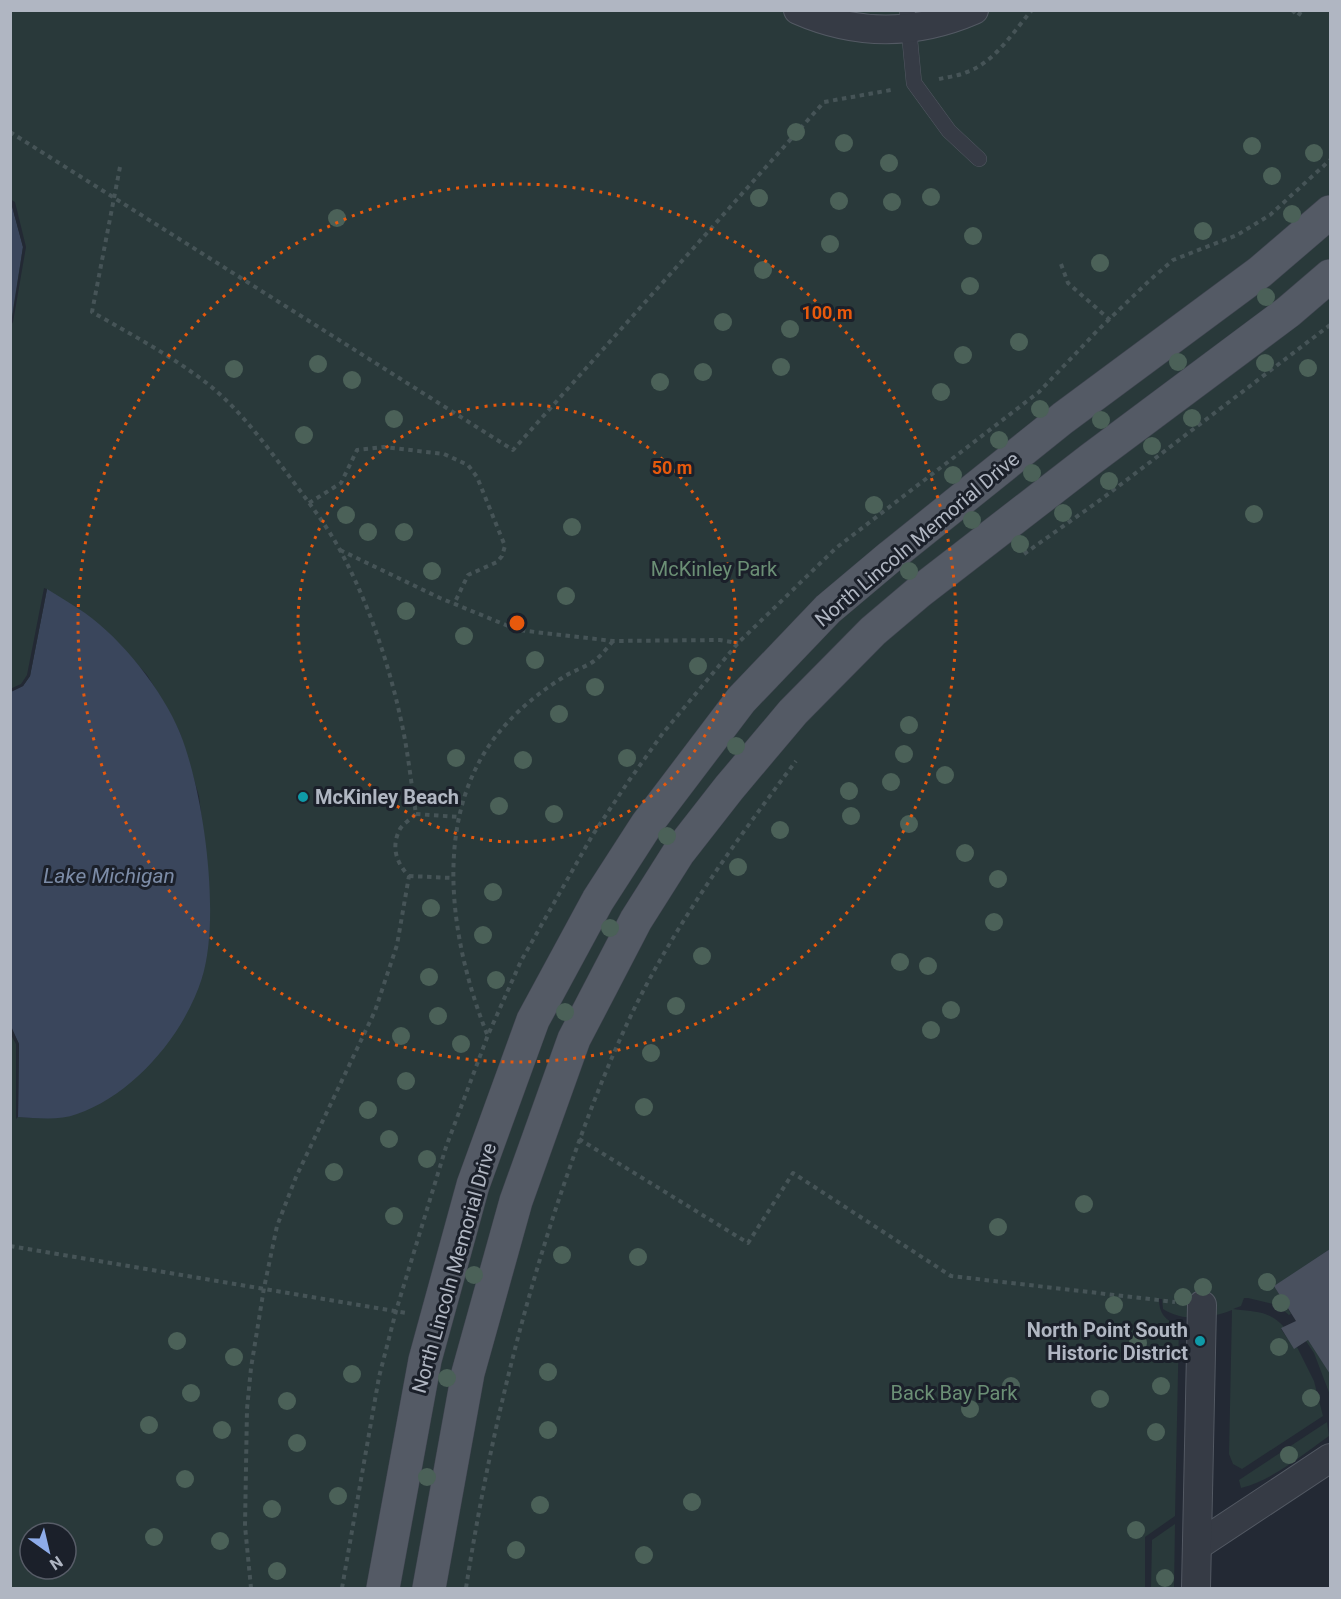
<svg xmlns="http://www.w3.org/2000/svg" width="1341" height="1599" font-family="Roboto,sans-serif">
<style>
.green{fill:#29393a;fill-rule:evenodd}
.water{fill:#3a465c}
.pier{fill:#232934}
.building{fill:#49505e}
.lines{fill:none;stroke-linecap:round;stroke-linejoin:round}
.service-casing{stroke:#535963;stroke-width:16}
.minor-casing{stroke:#535963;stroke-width:30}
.primary-casing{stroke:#3f444f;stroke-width:34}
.path{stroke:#465457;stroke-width:4;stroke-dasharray:4.5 4.5;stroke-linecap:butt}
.service{stroke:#363b45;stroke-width:15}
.minor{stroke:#363b45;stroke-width:28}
.primary{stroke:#545a65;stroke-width:33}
.tree{fill:#4b6158}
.ring{fill:none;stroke:#e8590c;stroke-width:3;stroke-dasharray:3 6}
.culture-dot{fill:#0f9aa8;stroke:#1b202a;stroke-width:2}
.labels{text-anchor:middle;stroke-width:6;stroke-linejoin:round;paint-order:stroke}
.street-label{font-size:20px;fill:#b0b6c2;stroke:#1b202a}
.park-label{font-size:20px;fill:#6b8f75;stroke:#1b202a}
.poi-label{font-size:20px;font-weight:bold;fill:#b0b6c2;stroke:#1b202a;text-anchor:start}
.water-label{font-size:21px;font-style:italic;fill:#7c8ca7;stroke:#1b202a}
.centre{fill:#e8590c;stroke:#1b202a;stroke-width:3}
.ring-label{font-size:18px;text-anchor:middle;font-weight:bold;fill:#e8590c;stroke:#1b202a;stroke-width:6;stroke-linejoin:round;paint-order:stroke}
</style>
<rect width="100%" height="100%" fill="#232934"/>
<g class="green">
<path d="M11 11H1330V1249L1275 1286 1291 1314 1289 1315 1277 1305 1248 1298H1244L1241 1306 1233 1309C1253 1312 1270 1310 1284 1327L1281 1329 1294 1348 1297 1347 1314 1381 1323 1416 1242 1469 1233 1464 1229 1454 1232 1310C1209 1319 1184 1322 1163 1309L1162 1299H1159C1159 1313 1165 1321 1179 1325L1175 1516 1145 1537V1588H11L10 1026 19 1044 18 1117C54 1119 67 1119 100 1103L202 978 209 937 208 875 199 796 180 733 166 706 147 675 122 647 87 615 47 590 30 676 23 686 11 692 10 322 23 247 11 202ZM30 1533H66V1569H30Z"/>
<polygon points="1308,1340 1326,1367 1330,1369 1330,1395 1314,1353 1306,1341"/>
<path d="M1327 1422 1329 1436C1302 1455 1273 1480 1241 1488L1239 1480Z"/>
<polygon points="1175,1524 1174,1588 1151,1588 1152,1540"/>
</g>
<g class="water">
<polygon points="11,202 23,247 11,322"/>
<path d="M47 589C60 597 73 605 85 613 122 639 163 691 180 733 204 793 221 917 202 978 184 1035 133 1095 77 1114 59 1121 37 1118 18 1117L19 1044 10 1026V692L23 686 30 676Z"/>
</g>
<g class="pier">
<polygon points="10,199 15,202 26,247 13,322 11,325 23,247"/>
<polygon points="44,588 47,589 30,676 23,686 11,692 10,689 21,684 27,675"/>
<polygon points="11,1026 19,1044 18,1117 16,1119 16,1044 10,1033"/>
</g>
<polygon class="building" points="1330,1249 1330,1374 1308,1340 1294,1349 1281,1328 1296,1321 1274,1286"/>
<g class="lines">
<g class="service-casing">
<polyline id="service" points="907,10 914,83 949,131 979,159"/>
</g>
<g class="minor-casing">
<g id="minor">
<path d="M798 10C857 36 914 36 974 10"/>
<polyline points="1197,1546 1330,1458"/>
<polyline points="1196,1588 1202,1305"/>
</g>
</g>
<g class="primary-casing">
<g id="primary">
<polyline points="383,1588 425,1360 473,1185 533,1020 598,900 647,824 741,700 828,609 891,556 1063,418 1260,272 1330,212"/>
<polyline points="429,1588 468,1373 516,1201 574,1039 636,920 679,852 729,788 793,712 873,631 919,592 1091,459 1288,312 1330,276"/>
</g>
</g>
<g class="path">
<polyline points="1292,10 1298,16 1302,10"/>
<path d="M939 79C948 77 958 76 967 72 995 62 1013 32 1032 10"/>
<polyline points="10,132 513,450 824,102 891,90"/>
<path d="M120 167 92 312C129 333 166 353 200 378 233 402 259 436 283 468 303 495 324 521 340 550 369 604 388 661 401 720 408 751 411 783 416 814 411 819 401 825 399 831 391 848 397 864 409 876L397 945 375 1011 296 1177 277 1226 264 1288 251 1368 247 1409 245 1526 251 1588"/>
<polyline points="1061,264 1068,283 1110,320"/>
<polyline points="309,503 341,483 357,450 384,447 444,454 468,465 477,477 505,546 502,556 497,562 468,575 454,604"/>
<polyline points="340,550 440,598 518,630 613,641 720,640 738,643"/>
<polyline points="1024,554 1103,498 1330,325"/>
<polyline points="416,814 459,817"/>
<polyline points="409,876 453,878"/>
<path d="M487 1034C448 936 429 804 509 721 525 704 543 690 562 678 572 671 584 668 594 661 601 656 607 648 613 641"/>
<polyline points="579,1139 748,1243 793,1173 951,1276 1175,1302"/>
<polyline points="10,1246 406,1313"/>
<polyline points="342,1588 379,1377 396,1311 446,1147 488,1035 521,961 592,836 628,782 663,733 738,643 836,548 1039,392 1097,331 1150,280 1173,260 1237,235 1270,215 1330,160"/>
<path d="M466 1588C486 1459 516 1330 557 1205 580 1136 605 1068 637 1003 681 916 738 838 796 761"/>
</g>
<use href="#service" class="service"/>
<use href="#minor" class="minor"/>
<use href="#primary" class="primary"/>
</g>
<g class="tree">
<circle cx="796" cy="132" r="9"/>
<circle cx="844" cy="143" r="9"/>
<circle cx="1252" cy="146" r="9"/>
<circle cx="1314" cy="153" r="9"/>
<circle cx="889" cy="163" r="9"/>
<circle cx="1272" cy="176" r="9"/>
<circle cx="931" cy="197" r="9"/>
<circle cx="759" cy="198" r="9"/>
<circle cx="839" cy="201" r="9"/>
<circle cx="892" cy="202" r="9"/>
<circle cx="1292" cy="214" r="9"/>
<circle cx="337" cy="218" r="9"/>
<circle cx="1203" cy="231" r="9"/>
<circle cx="973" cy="236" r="9"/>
<circle cx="830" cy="244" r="9"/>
<circle cx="1100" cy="263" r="9"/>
<circle cx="763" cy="270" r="9"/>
<circle cx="970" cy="286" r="9"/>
<circle cx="1266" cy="297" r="9"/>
<circle cx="723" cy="322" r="9"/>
<circle cx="790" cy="329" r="9"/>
<circle cx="1019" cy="342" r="9"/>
<circle cx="963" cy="355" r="9"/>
<circle cx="1178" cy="362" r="9"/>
<circle cx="1265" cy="363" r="9"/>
<circle cx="318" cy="364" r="9"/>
<circle cx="781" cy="367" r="9"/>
<circle cx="1308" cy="368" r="9"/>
<circle cx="234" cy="369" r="9"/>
<circle cx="703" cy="372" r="9"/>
<circle cx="352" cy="380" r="9"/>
<circle cx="660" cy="382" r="9"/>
<circle cx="941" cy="392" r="9"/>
<circle cx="1040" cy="409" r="9"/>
<circle cx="1192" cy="418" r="9"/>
<circle cx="394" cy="419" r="9"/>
<circle cx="1101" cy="420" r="9"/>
<circle cx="304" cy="435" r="9"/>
<circle cx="999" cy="440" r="9"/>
<circle cx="1152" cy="446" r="9"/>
<circle cx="1032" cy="473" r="9"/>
<circle cx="953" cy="475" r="9"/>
<circle cx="1109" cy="481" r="9"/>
<circle cx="874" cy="505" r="9"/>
<circle cx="1063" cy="513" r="9"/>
<circle cx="1254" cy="514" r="9"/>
<circle cx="346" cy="515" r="9"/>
<circle cx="972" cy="520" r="9"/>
<circle cx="572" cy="527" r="9"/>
<circle cx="368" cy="532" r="9"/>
<circle cx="404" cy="532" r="9"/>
<circle cx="1020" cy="544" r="9"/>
<circle cx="432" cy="571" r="9"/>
<circle cx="909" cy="571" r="9"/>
<circle cx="566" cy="596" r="9"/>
<circle cx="406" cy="611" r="9"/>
<circle cx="464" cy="636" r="9"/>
<circle cx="535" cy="660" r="9"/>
<circle cx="698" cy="666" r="9"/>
<circle cx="595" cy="687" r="9"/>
<circle cx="559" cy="714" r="9"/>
<circle cx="909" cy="725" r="9"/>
<circle cx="736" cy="746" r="9"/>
<circle cx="904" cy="754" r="9"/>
<circle cx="456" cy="758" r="9"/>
<circle cx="627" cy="758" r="9"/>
<circle cx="523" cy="760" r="9"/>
<circle cx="945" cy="775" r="9"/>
<circle cx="891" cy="782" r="9"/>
<circle cx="849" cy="791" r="9"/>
<circle cx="499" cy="806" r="9"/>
<circle cx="554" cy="814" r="9"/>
<circle cx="851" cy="816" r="9"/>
<circle cx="909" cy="824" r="9"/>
<circle cx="780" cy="830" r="9"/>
<circle cx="667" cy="836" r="9"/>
<circle cx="965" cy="853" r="9"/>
<circle cx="738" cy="867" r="9"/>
<circle cx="998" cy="879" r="9"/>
<circle cx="493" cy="892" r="9"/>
<circle cx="431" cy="908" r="9"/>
<circle cx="994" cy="922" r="9"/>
<circle cx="610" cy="928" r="9"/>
<circle cx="483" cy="935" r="9"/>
<circle cx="702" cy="956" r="9"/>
<circle cx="900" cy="962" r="9"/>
<circle cx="928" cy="966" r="9"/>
<circle cx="429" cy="977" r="9"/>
<circle cx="496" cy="980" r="9"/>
<circle cx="676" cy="1006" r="9"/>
<circle cx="951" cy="1010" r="9"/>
<circle cx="565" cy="1012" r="9"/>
<circle cx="438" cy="1016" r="9"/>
<circle cx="931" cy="1030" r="9"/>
<circle cx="401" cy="1036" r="9"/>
<circle cx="461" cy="1044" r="9"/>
<circle cx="651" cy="1053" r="9"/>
<circle cx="406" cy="1081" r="9"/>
<circle cx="644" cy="1107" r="9"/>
<circle cx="368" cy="1110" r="9"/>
<circle cx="389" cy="1139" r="9"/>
<circle cx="427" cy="1159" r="9"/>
<circle cx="334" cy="1172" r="9"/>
<circle cx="1084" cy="1204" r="9"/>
<circle cx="394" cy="1216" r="9"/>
<circle cx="998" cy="1227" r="9"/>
<circle cx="562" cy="1255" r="9"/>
<circle cx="638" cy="1257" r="9"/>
<circle cx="474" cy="1275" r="9"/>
<circle cx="1267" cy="1282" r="9"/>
<circle cx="1203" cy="1287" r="9"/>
<circle cx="1183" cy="1297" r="9"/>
<circle cx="1281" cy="1303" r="9"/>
<circle cx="1114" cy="1305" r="9"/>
<circle cx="177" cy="1341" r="9"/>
<circle cx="1138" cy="1343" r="9"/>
<circle cx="1279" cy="1347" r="9"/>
<circle cx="234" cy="1357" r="9"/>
<circle cx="548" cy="1372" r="9"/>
<circle cx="352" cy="1374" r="9"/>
<circle cx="447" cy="1378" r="9"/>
<circle cx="1011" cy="1386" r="9"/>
<circle cx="1161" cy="1386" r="9"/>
<circle cx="191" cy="1393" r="9"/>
<circle cx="1311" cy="1398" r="9"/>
<circle cx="1100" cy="1399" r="9"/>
<circle cx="287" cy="1401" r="9"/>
<circle cx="970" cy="1409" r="9"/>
<circle cx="149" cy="1425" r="9"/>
<circle cx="222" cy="1430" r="9"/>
<circle cx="548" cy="1430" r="9"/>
<circle cx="1156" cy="1432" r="9"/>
<circle cx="297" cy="1443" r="9"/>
<circle cx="1289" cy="1455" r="9"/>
<circle cx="427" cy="1477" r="9"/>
<circle cx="185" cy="1479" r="9"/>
<circle cx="338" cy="1496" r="9"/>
<circle cx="692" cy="1502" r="9"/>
<circle cx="540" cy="1505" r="9"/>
<circle cx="272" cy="1509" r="9"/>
<circle cx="1136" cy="1530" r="9"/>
<circle cx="154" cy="1537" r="9"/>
<circle cx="220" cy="1541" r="9"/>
<circle cx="516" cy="1550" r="9"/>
<circle cx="644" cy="1555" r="9"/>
<circle cx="277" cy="1571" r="9"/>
<circle cx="1165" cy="1578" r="9"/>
</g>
<g class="ring">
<circle cx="517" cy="623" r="219"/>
<circle cx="517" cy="623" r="439"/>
</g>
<g class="culture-dot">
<circle cx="303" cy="797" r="6"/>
<circle cx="1200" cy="1341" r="6"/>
</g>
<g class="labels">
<g class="street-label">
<text transform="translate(917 539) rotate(-40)" y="7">North Lincoln Memorial Drive</text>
<text transform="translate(454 1268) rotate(-74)" y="7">North Lincoln Memorial Drive</text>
</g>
<g class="park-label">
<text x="714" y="576">McKinley Park</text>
<text x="954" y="1400">Back Bay Park</text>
</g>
<g class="poi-label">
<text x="315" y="804">McKinley Beach</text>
<text x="1188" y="1337" text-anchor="end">North Point South<tspan x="1188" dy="23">Historic District</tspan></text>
</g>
<g class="water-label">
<text x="109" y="883">Lake Michigan</text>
</g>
</g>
<circle cx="517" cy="623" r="9" class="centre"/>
<g class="ring-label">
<text x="827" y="319">100 m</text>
<text x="672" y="474">50 m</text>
</g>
<rect width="1341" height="1599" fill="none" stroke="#b0b6c2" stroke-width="24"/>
<g transform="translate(48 1551) rotate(146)"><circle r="28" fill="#1b202a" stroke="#575c67" stroke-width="1.5"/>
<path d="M0-4.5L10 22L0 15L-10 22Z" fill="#8eace9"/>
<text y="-9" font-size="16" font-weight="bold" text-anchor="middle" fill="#b0b6c2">N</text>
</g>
</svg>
